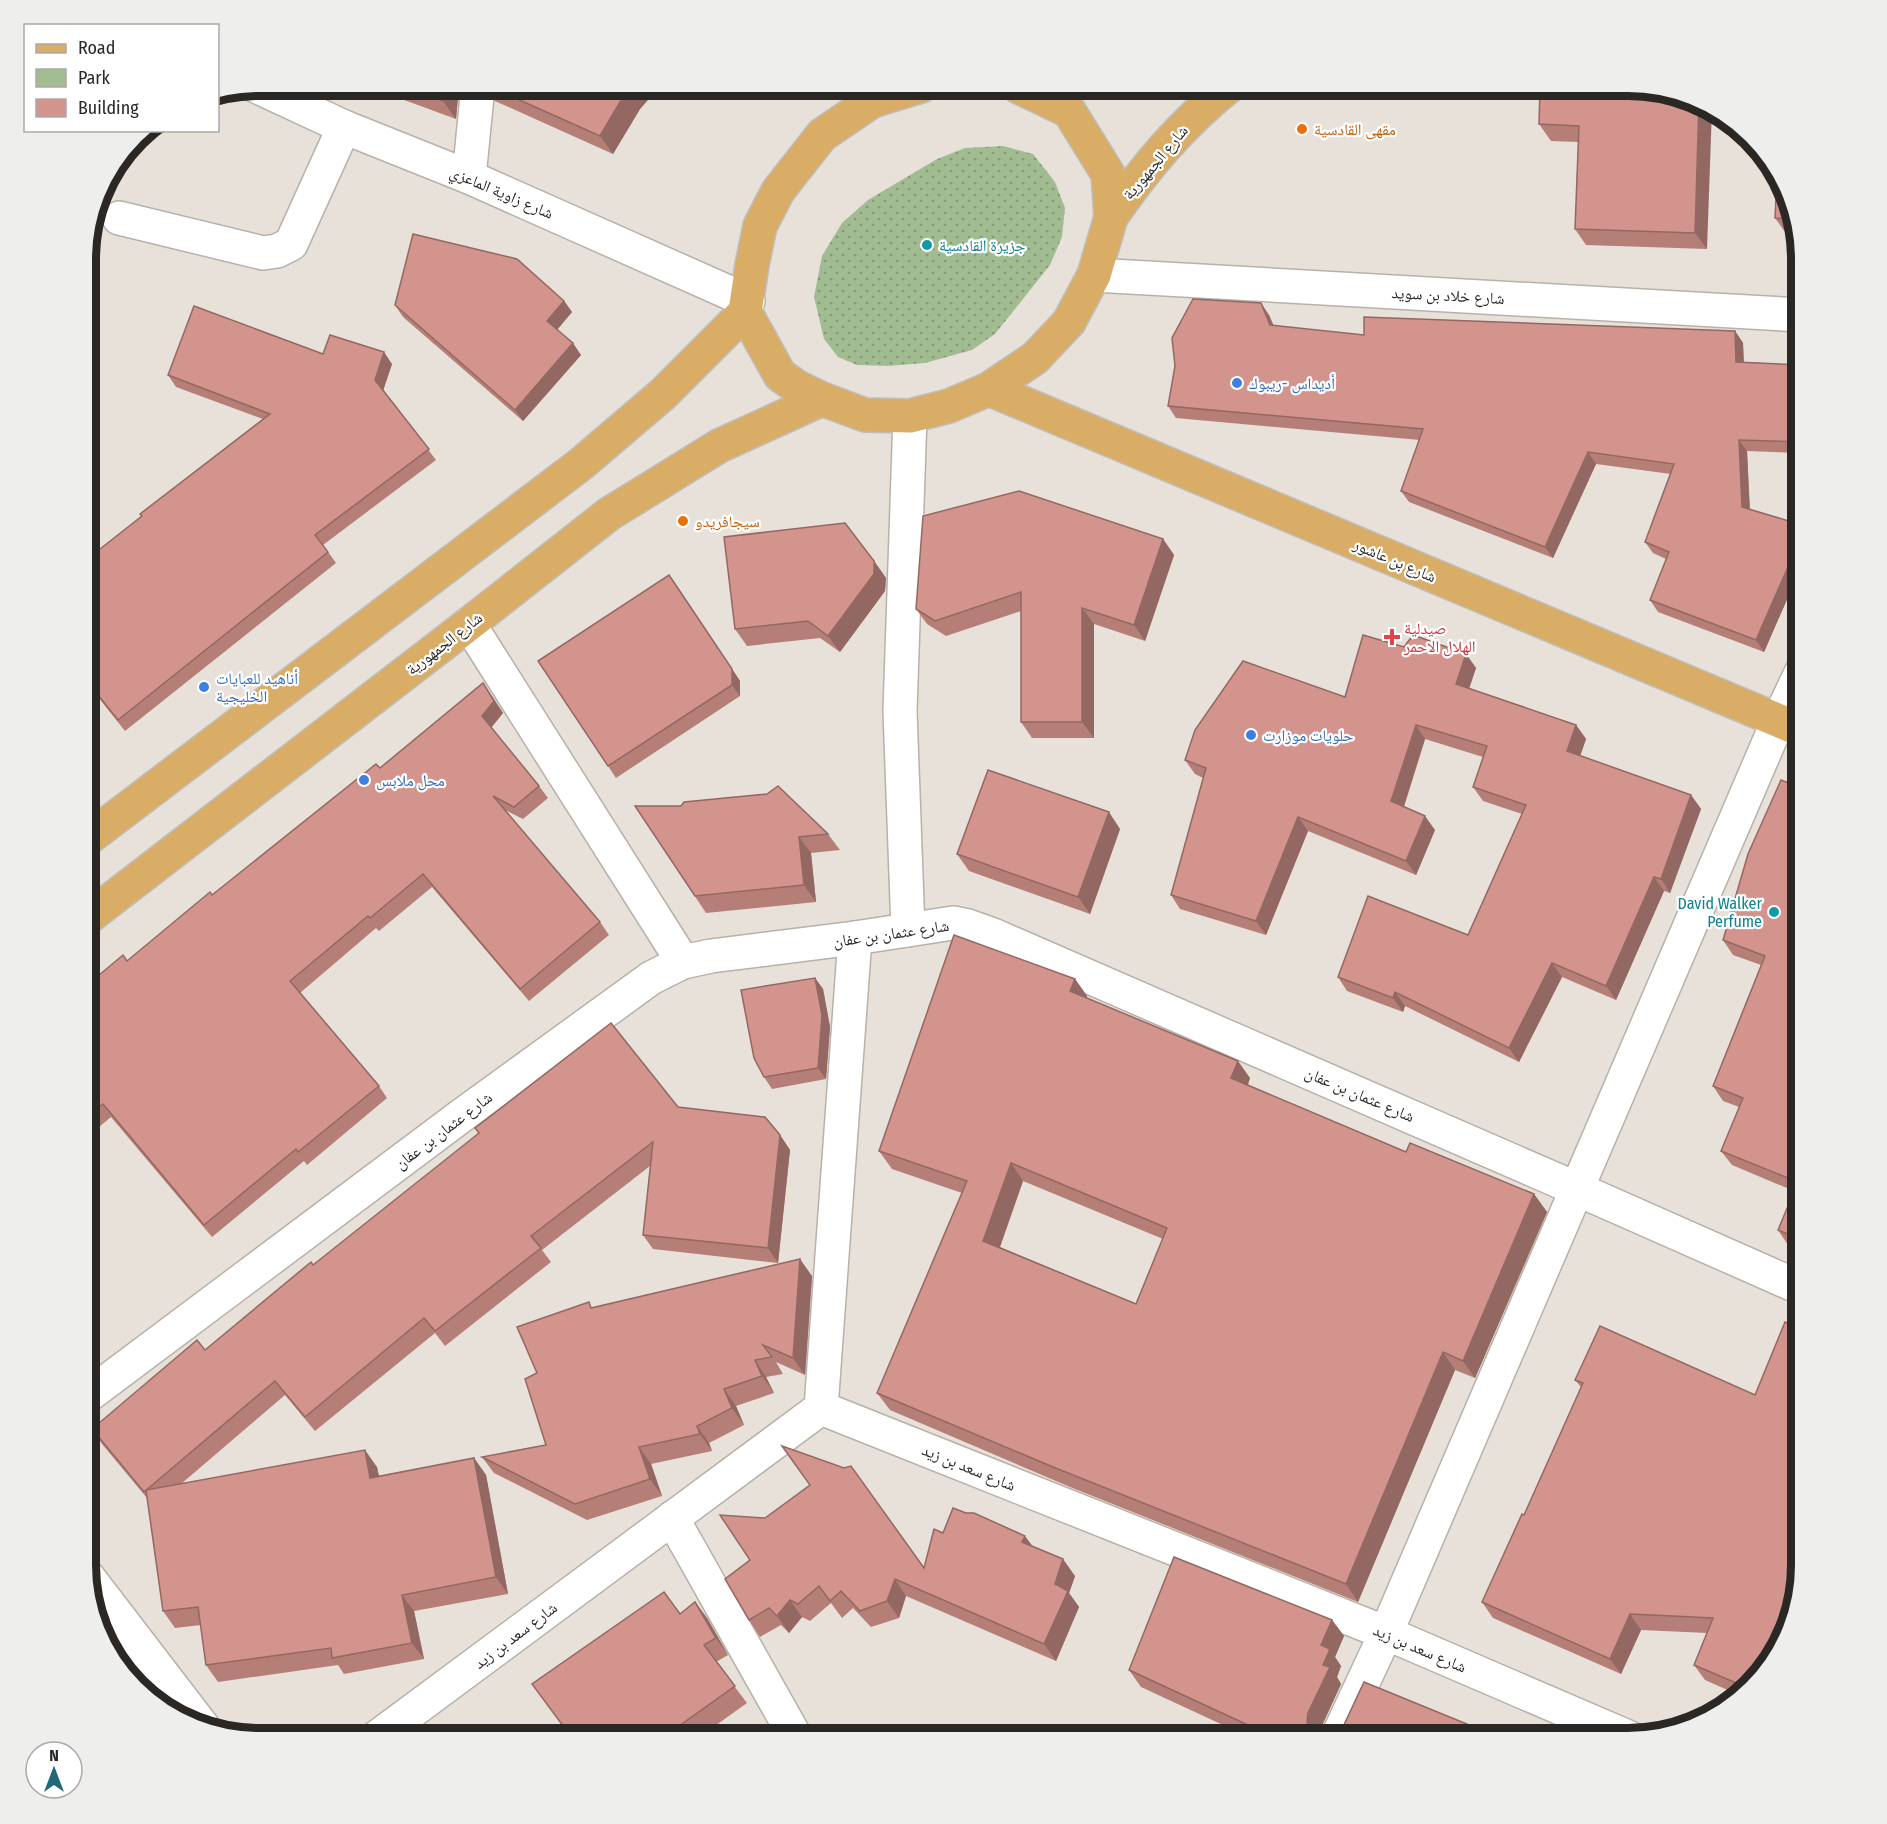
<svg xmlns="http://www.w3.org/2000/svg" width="1887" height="1824" font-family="'Fira Sans Condensed','Noto Naskh Arabic',sans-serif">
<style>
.green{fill:url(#green-dots)}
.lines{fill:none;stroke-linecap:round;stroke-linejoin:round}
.minor-casing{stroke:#b8b1a9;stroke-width:36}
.major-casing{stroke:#bfbebd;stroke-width:36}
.minor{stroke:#fff;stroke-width:33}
.major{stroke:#d9ad66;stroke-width:33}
.wall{fill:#b57f78;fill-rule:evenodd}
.shaded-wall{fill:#936862}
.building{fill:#d2948c;stroke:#936862;stroke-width:1.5;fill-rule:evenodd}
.food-dot{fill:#e8710a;stroke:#fff;stroke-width:2}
.culture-dot{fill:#0f9aa8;stroke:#fff;stroke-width:2}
.shop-dot{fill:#3f7fe0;stroke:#fff;stroke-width:2}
.health-dot{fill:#e0444e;stroke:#fff;stroke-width:2}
.labels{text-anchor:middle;stroke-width:4.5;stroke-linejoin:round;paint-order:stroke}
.food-label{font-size:16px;fill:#c56008;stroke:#fff;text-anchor:start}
.street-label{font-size:16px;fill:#2a2724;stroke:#fff}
.culture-label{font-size:16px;fill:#0d838f;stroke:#fff;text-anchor:start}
.shop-label{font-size:16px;fill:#366cbe;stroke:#fff;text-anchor:start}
.health-label{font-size:16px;fill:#be3a42;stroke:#fff;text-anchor:start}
.rim{fill:none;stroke:#2a2724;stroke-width:8}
</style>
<defs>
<pattern id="green-dots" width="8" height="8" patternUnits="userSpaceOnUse" patternTransform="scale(1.5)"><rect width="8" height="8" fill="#a2bc92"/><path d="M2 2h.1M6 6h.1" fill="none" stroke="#849977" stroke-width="1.8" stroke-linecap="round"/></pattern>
</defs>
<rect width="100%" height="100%" fill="#e8e1d9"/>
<polygon class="green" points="1003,146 1033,154 1055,182 1065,208 1062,237 1050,265 995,334 972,350 925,363 888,366 857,365 838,357 824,339 814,297 822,256 842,223 868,200 937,159 965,148"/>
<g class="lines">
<g class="minor-casing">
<g id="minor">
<polyline points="256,86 344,127 469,177 748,301"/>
<polyline points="469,177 478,86"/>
<polyline points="119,218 263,253 277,251 291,244 344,127"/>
<polyline points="1094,275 1801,315"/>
<polyline points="469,624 683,962"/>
<polyline points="908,930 900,711 910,416"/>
<polyline points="86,1397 461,1116 651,978 683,962 711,956 855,938 953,923 968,926 993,935 1577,1189 1801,1288"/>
<polyline points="821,1408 855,938"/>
<polyline points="672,1518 796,1738"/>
<polyline points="88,1577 203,1727"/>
<polyline points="376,1738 821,1408 1386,1633 1630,1738"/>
<polyline points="1337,1738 1386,1633 1778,721 1801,673"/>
</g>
</g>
<g class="major-casing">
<g id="major">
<polyline points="921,86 872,101 822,135 778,191 760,226 752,265 745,312 780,375 797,387 822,399 865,415 910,416 949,406 989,389 1035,358 1069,322 1094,275 1111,217 1108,174 1069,111 1017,86"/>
<path d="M1111 217C1146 166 1181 125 1229 86"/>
<polyline points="989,389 1801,730"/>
<polyline points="86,840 581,464 663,394 745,312"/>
<polyline points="86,919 469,624 609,514 719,446 822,399"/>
</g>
</g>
<use href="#minor" class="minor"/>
<use href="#major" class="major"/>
</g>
<g class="wall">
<polygon points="366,86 459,86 456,119"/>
<polygon points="484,86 660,86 640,109 613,154 495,101"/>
<polygon points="1639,86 1707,249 1586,245 1575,229 1578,142 1551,141 1539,124"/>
<polygon points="1788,193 1797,236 1787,235 1775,218"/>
<polygon points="564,301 572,312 557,330 581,355 523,421 403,317 395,305"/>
<polygon points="1269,315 1274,326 1364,335 1735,331 1743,343 1744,362 1802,365 1802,453 1747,451 1750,509 1802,525 1802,565 1764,652 1658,612 1650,600 1666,559 1653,553 1645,542 1671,474 1596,464 1553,558 1409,502 1401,491 1420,440 1176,418 1168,406"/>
<polygon points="323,354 392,364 383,390 436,460 323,545 336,563 125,731 86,682 86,560 263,419 176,387 168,375"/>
<polygon points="1163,539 1174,555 1145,641 1094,624 1094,738 1032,738 1021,722 1021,611 946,636 927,624 916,609"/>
<polygon points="874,561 886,578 885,591 840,652 820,638 747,646 735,629"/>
<polygon points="669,575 740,681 740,696 616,778 608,766"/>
<polygon points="1404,647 1466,654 1476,668 1469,688 1576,725 1586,739 1580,756 1691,795 1701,809 1670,893 1664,891 1616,1000 1562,977 1519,1062 1405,1006 1403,1012 1347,991 1338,977 1468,935 1522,814 1483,801 1473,787 1483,757 1425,739 1404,807 1435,830 1416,875 1308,831 1266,935 1180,909 1171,895 1203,778 1195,774 1185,760 1345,697"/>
<polygon points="492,696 503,713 491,728 539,786 548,798 523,819 505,810 600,922 609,935 529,1001 432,887 379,931 376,928 300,993 379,1086 387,1098 307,1165 304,1161 212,1237 111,1117 86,1138 86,986 127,961 380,768"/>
<polygon points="1802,788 1802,1251 1788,1245 1778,1230 1794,1191 1732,1165 1721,1151 1739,1107 1723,1101 1713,1086 1761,965 1733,955 1723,940"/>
<polygon points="635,806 828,834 840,850 811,853 816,902 706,913"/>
<polygon points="1120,829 1090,914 969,871 957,854"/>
<polygon points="815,978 823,989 830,1027 826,1079 772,1089 764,1077"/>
<path d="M1075 979 1087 996V998L1250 1078 1248 1085 1406 1152 1534 1194 1547 1212 1475 1378 1455 1370 1358 1602 1070 1487 890 1410 877 1393 962 1193 892 1169 879 1151ZM1023 1181 1163 1239 1136 1304 1000 1247Z"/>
<polygon points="678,1107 780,1135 790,1150 778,1263 653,1249 643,1235 650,1166 542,1250 551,1262 445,1346 435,1333 315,1431 285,1395 181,1484 377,1467 379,1476 474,1458 486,1475 508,1594 414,1611 424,1659 344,1674 338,1665 218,1682 206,1665 201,1625 175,1628 163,1611 147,1498 102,1444 92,1429 205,1350 313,1265"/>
<polygon points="812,1276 805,1375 776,1362 783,1374 766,1377 774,1393 736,1406 744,1425 709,1443 712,1451 651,1464 662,1496 587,1520 494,1473 482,1457 546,1445 537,1373 593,1308"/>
<polygon points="1575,1380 1755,1395 1788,1632 1741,1696 1705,1680 1694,1665 1707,1633 1641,1630 1621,1674 1493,1618 1482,1602 1524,1515 1581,1387"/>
<polygon points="765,1518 924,1568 943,1533 1033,1546 1075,1576 1069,1593 1079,1607 1056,1661 906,1596 899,1618 871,1627 853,1608 842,1618 831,1603 810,1621 802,1617 789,1633 781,1625 760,1637 749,1620 750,1560"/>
<polygon points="695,1602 707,1618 728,1655 716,1662 747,1703 698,1738 571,1738 680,1614"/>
<polygon points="1332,1620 1344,1636 1335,1657 1341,1666 1337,1677 1341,1684 1320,1730 1318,1738 1320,1738 1251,1738 1141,1687 1129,1670"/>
</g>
<g class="shaded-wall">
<polygon points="444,86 459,86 456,119 443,101"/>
<polygon points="631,86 660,86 640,109 613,154 600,136 627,90"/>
<polygon points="1699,102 1704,103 1712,109 1707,249 1695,233"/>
<polygon points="564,301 572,312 555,332 547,321"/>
<polygon points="1261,303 1269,315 1278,337 1270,325"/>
<polygon points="1735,331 1743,343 1744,374 1736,362"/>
<polygon points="573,343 581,355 523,421 515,410"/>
<polygon points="384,352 392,364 383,391 375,380"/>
<polygon points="1739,440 1747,451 1750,518 1742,507"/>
<polygon points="1588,452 1596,464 1553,558 1545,547"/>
<polygon points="1802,535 1802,565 1764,652 1756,640"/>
<polygon points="1163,539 1174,555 1145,641 1134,625"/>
<polygon points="874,561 886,578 885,591 840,652 828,636"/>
<polygon points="677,586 740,681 740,696 732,685"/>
<polygon points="1082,608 1094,624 1094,738 1082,722"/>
<polygon points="1466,654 1476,668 1466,698 1456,684"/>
<polygon points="483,683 503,713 490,729 482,716"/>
<polygon points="1416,725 1425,739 1401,815 1391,801"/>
<polygon points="1576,725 1586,739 1577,765 1567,751"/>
<polygon points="1691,795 1701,809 1670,893 1661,879"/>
<polygon points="1109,812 1120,829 1090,914 1078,897"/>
<polygon points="1425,816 1435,830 1416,875 1406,861"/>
<polygon points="1298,817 1308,831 1266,935 1256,921"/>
<polygon points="799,837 811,853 816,902 804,885"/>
<polygon points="1654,877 1664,891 1616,1000 1606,986"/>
<polygon points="1552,963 1562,977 1519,1062 1509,1048"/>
<polygon points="815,978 823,989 830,1027 826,1079 818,1068"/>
<polygon points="1075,979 1087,996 1083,1009 1070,991"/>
<polygon points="1395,992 1405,1006 1403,1012 1393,998"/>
<polygon points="1238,1061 1250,1078 1243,1096 1231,1078"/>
<polygon points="780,1135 790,1150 778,1263 768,1248"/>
<polygon points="1011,1163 1023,1181 996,1258 983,1241"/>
<polygon points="1534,1194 1547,1212 1475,1378 1463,1361"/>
<polygon points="800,1259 812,1276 805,1375 793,1358"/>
<polygon points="1443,1352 1455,1370 1358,1602 1346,1584"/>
<polygon points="755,1360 766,1377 774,1393 762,1376"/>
<polygon points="724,1389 736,1406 744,1425 732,1408"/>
<polygon points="697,1426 709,1443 712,1451 700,1434"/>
<polygon points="639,1447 651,1464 662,1496 650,1479"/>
<polygon points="365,1450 377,1467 382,1494 370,1478"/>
<polygon points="474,1458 486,1475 508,1594 496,1577"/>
<polygon points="1025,1536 1037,1552 1022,1542"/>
<polygon points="1063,1559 1075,1576 1069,1593 1079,1607 1056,1661 1044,1644 1055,1584"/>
<polygon points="895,1579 906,1596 899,1618 887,1601"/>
<polygon points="402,1595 414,1611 424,1659 412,1643"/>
<polygon points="790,1600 802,1617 789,1633 777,1616"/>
<polygon points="695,1602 707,1618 728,1655 716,1638"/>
<polygon points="1630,1614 1641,1630 1621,1674 1610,1659"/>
<polygon points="1332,1620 1344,1636 1335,1657 1341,1666 1337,1677 1341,1684 1320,1730 1318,1738 1315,1738 1310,1731 1307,1722 1321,1645"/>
</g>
<g class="building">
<polygon points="402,86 444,86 443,101"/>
<polygon points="488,86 631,86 627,90 600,136"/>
<polygon points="1540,86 1639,86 1699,102 1695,233 1575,229 1579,126 1539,124"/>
<polygon points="1777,175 1788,193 1794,219 1775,218"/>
<polygon points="413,234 517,259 564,301 547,321 573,343 515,410 395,305"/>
<polygon points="1193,299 1261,303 1270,325 1364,335 1364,317 1735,331 1736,362 1802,365 1802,442 1739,440 1742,507 1802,525 1802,535 1756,640 1650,600 1669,552 1645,542 1674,464 1588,452 1545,547 1401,491 1423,429 1168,406 1175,366 1172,338"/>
<polygon points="194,306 323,354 330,335 384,352 375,380 429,449 315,535 328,552 118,720 86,680 86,560 142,516 140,514 270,414 168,375"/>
<polygon points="1019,491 1163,539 1134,625 1082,608 1082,722 1021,722 1021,592 935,621 916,609 923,516"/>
<polygon points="845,523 874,561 874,574 828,636 808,621 735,629 724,537"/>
<polygon points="669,575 732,669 732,685 608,766 538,661"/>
<polygon points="1363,635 1404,647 1413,635 1466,654 1456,684 1576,725 1567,751 1691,795 1661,879 1654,877 1606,986 1552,963 1509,1048 1395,992 1393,998 1338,977 1368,896 1468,935 1526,805 1473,787 1487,746 1416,725 1391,801 1425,816 1406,861 1298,817 1256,921 1171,895 1206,768 1185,760 1195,730 1243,661 1345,697"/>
<polygon points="483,683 494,701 482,716 539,786 514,807 493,796 600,922 520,989 423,874 370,918 368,916 290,981 379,1086 298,1152 296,1149 204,1225 103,1104 86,1118 86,986 123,955 127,961 210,892 212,895 376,764 380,768"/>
<polygon points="988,770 1109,812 1078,897 957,854"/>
<polygon points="1781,780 1802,788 1802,1240 1778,1230 1798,1182 1721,1151 1743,1098 1713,1086 1765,956 1723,940 1748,854"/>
<polygon points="778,786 828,834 799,837 804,885 695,896 635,806 681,806 684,802 767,794"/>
<path d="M954 935 1075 979 1070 991 1238 1061 1231 1078 1406 1152 1410 1143 1534 1194 1463 1361 1443 1352 1346 1584 1058 1469 877 1393 967 1181 879 1151ZM1011 1163 1167 1228 1136 1304 983 1241Z"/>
<polygon points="815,978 822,1015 818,1068 764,1077 754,1058 741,990"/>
<polygon points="611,1023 678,1107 765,1117 780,1135 768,1248 643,1235 653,1142 531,1236 541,1248 435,1331 424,1318 305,1417 275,1381 144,1492 92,1429 197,1340 205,1350 311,1262 313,1265 479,1133 475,1128"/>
<polygon points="800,1259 793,1358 763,1345 772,1357 755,1360 762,1376 724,1389 732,1408 697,1426 700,1434 639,1447 650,1479 575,1504 482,1457 546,1445 525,1379 537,1373 517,1327 589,1302 591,1308"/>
<polygon points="1785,1322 1802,1329 1802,1565 1788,1632 1748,1688 1694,1665 1713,1618 1630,1614 1610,1659 1482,1602 1522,1514 1524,1515 1583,1383 1575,1380 1600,1326 1755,1395"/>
<polygon points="782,1446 844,1468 851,1466 924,1568 934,1529 943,1533 953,1508 966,1513 974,1513 1025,1536 1022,1542 1063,1559 1055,1584 1068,1591 1044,1644 895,1579 887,1601 860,1611 841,1591 830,1601 819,1586 798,1604 790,1600 777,1616 769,1608 749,1620 725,1579 750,1560 720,1515 765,1518 810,1485"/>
<polygon points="365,1450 370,1478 474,1458 496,1577 402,1595 412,1643 332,1658 331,1648 206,1665 198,1607 163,1611 146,1490"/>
<polygon points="1174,1557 1332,1620 1321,1645 1330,1649 1323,1665 1330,1667 1308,1713 1307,1722 1310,1731 1317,1738 1320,1738 1276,1738 1129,1670"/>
<polygon points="664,1592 680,1614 695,1602 716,1638 704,1645 735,1686 662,1738 572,1738 532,1684"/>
<polygon points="1364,1682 1501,1738 1330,1738 1336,1736 1342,1729"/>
</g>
<g class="food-dot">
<circle cx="1302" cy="129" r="6"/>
<circle cx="683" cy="521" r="6"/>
</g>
<g class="culture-dot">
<circle cx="927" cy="245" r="6"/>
<circle cx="1774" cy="912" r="6"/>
</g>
<g class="shop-dot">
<circle cx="1237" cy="383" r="6"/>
<circle cx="204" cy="687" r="6"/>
<circle cx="1251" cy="735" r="6"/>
<circle cx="364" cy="780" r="6"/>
</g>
<path class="health-dot" d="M1389 628h6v6h6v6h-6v6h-6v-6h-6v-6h6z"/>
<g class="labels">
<g class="food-label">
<text x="1314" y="135">مقهى القادسية</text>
<text x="695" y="527">سيجافريدو</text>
</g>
<g class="street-label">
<text transform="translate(1155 162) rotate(-50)" y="6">شارع الجمهورية</text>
<text transform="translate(502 192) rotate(23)" y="6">شارع زاوية الماعزي</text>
<text transform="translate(1448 295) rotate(3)" y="6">شارع خلاد بن سويد</text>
<text transform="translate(1395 560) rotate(23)" y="6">شارع بن عاشور</text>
<text transform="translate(444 643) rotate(-38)" y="6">شارع الجمهورية</text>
<text transform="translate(891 933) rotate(-8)" y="6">شارع عثمان بن عفان</text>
<text transform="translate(1360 1094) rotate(23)" y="6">شارع عثمان بن عفان</text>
<text transform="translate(443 1130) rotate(-37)" y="6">شارع عثمان بن عفان</text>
<text transform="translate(969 1467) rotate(22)" y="6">شارع سعد بن زيد</text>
<text transform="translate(515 1635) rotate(-37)" y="6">شارع سعد بن زيد</text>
<text transform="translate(1420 1648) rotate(23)" y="6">شارع سعد بن زيد</text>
</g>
<g class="culture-label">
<text x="939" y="251">جزيرة القادسية</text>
<text x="1762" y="909" text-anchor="end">David Walker<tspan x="1762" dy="18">Perfume</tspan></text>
</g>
<g class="shop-label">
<text x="1249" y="389">أديداس -ريبوك</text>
<text x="216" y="684">أناهيد للعبايات<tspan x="216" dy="18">الخليجية</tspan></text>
<text x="1263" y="741">حلويات موزارت</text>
<text x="376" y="786">محل ملابس</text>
</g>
<g class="health-label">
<text x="1404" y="634">صيدلية<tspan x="1404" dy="18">الهلال الاحمر</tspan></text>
</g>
</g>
<path d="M0 0H1887V1824H0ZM259 96H1628A163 163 0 0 1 1791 259V1565A163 163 0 0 1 1628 1728H259A163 163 0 0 1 96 1565V259A163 163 0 0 1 259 96Z" fill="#eeeeed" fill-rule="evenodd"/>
<path class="rim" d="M259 96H1628A163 163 0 0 1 1791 259V1565A163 163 0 0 1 1628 1728H259A163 163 0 0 1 96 1565V259A163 163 0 0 1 259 96Z"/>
<rect x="24" y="24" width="195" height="108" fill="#ffffff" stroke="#aaa9a7" stroke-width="1.5"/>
<rect x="36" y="44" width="30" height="9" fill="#d9ad66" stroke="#aaa9a7" stroke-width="1.5"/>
<text x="78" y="54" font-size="18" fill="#2a2724">Road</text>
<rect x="36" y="69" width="30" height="18" fill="#a2bc92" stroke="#aaa9a7" stroke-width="1.5"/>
<text x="78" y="84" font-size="18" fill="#2a2724">Park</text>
<rect x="36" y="99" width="30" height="18" fill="#d2948c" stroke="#aaa9a7" stroke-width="1.5"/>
<text x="78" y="114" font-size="18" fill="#2a2724">Building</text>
<g transform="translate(54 1770)"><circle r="28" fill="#ffffff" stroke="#aaa9a7" stroke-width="1.5"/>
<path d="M0-4.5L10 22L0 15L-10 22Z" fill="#216976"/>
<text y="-9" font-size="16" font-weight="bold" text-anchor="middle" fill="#2a2724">N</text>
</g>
</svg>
